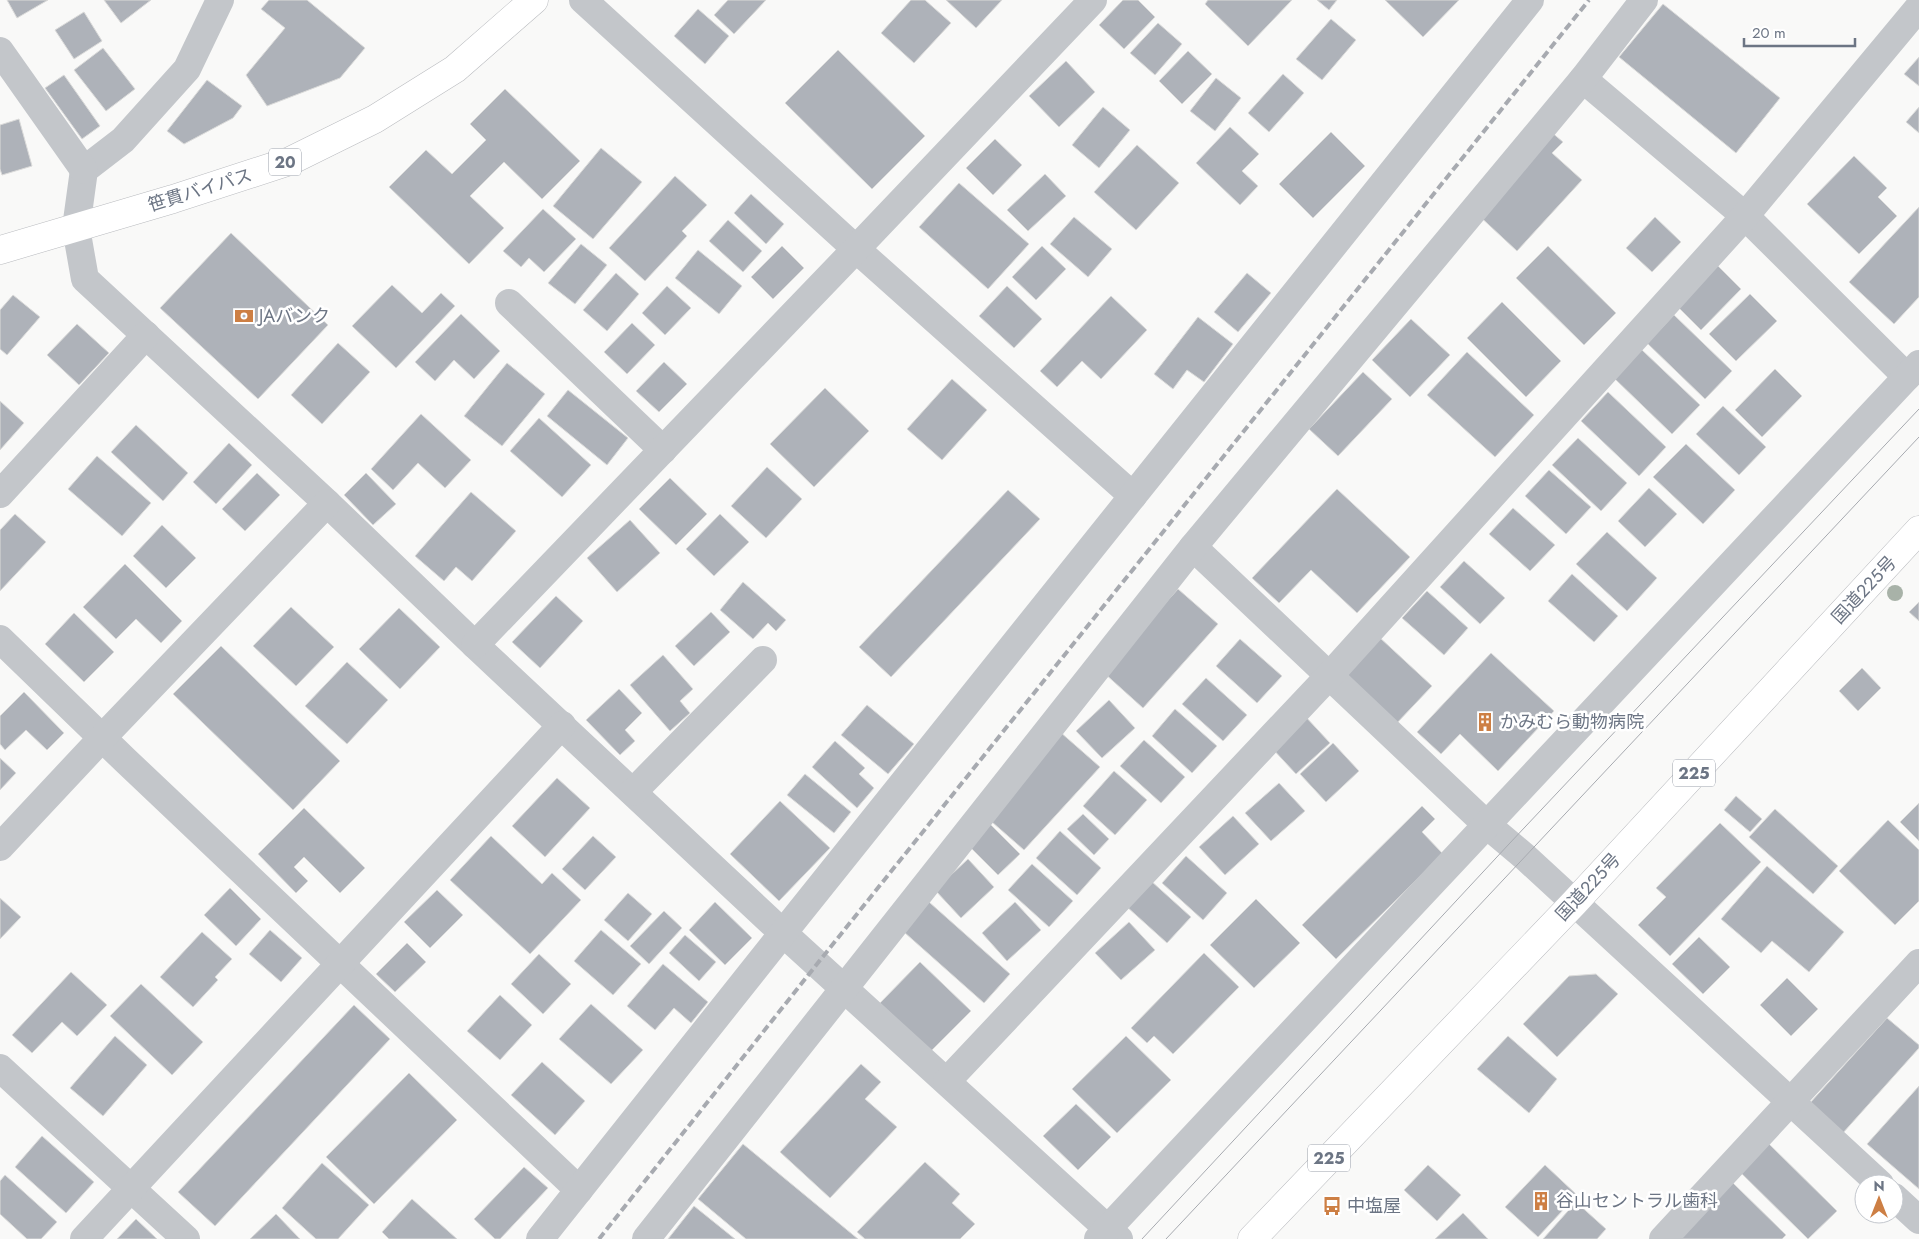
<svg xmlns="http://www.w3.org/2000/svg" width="1919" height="1239" font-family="Jost,'Noto Sans JP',sans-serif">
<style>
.building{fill:#aeb2b9;stroke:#dbdbda}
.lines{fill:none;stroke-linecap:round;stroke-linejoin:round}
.major-casing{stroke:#b9bbbf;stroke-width:29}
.highway-casing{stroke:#b8babe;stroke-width:29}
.minor{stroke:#c3c6ca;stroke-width:28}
.major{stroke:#fff;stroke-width:28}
.highway{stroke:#fff;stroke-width:28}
.tram{stroke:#a7aab0;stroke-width:1}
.rail{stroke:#a7aab0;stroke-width:4;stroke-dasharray:8 4;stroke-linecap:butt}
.tree{fill:#a8b2a8}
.labels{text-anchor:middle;stroke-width:5;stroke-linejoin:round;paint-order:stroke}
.shield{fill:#fff;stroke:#989ea9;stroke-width:1}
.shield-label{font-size:16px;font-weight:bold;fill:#6c7584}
.street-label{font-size:18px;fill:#6c7584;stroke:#fff}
.poi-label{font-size:18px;fill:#6c7584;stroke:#fff;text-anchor:start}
</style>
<rect width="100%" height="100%" fill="#f9f9f8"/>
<g class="building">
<polygon points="7,0 48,0 17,18"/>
<polygon points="104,0 151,0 121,23"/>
<polygon points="269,0 307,0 365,48 340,78 267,106 246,75 285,28 261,9"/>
<polygon points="728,0 766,0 734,34 714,15"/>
<polygon points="911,0 925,0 951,23 914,63 881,33"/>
<polygon points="946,0 1002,0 976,28"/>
<polygon points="1123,0 1138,0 1155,17 1124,49 1099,25"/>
<polygon points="1208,0 1292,0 1248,46 1205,4"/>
<polygon points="1317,0 1337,0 1329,10"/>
<polygon points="1385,0 1459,0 1423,37"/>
<polygon points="1663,4 1780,98 1736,153 1619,57"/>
<polygon points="698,9 729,36 705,64 674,36"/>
<polygon points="84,12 102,41 74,59 55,30"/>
<polygon points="1331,19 1356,40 1322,80 1296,59"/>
<polygon points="1158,23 1182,44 1155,75 1130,53"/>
<polygon points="103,48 135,89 106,111 74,70"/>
<polygon points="838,50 925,136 872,189 785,103"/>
<polygon points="1188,51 1212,74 1182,104 1159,81"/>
<polygon points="1919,57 1919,86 1904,74"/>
<polygon points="1066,61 1095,92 1059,127 1029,96"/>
<polygon points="1283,74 1304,93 1269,132 1248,113"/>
<polygon points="64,75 100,126 82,139 45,88"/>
<polygon points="1216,78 1241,98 1215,131 1190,111"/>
<polygon points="207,80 242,106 233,118 184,144 167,131"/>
<polygon points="505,89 580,161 542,199 504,162 470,196 504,228 469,264 389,187 426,150 452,174 486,140 470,124"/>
<polygon points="1103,107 1130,130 1099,168 1072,145"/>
<polygon points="1919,107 1919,133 1906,122"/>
<polygon points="19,119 32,166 2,175 0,169 0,125"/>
<polygon points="1230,127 1259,154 1242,171 1258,186 1240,205 1196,163"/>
<polygon points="1550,131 1563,142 1552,153 1582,180 1517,251 1475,212"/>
<polygon points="1331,132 1365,166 1313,218 1279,184"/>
<polygon points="995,139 1022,165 993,195 966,168"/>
<polygon points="1137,145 1179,183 1136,230 1094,192"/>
<polygon points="601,148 642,182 593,239 553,206"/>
<polygon points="1854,156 1887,188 1878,197 1897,216 1859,254 1807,204"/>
<polygon points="1045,174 1066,196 1028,231 1007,210"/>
<polygon points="675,176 707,205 682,231 687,236 645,281 609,248"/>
<polygon points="959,183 1029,244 988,289 919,227"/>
<polygon points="751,194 784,224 766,244 734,213"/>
<polygon points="1919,207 1919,297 1894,324 1849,282"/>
<polygon points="543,209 576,239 544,272 529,258 521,267 503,251"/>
<polygon points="1074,217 1112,249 1088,277 1050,244"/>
<polygon points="1655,217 1681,242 1652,272 1626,248"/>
<polygon points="728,220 762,251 743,272 709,241"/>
<polygon points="231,233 328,325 258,399 160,308"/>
<polygon points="581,244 607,265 575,304 548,283"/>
<polygon points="782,246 804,268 773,299 751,277"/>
<polygon points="1042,246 1066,269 1036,300 1012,277"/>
<polygon points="1548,246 1616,313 1584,345 1516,278"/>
<polygon points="698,250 742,286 719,314 675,278"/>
<polygon points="1714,262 1741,289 1701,330 1674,303"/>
<polygon points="616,273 639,294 607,331 583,310"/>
<polygon points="1247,273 1271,293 1238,332 1214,312"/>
<polygon points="392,285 422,313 441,293 455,306 396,368 352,326"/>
<polygon points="667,286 691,308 665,335 642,313"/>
<polygon points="1007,286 1042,319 1014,348 979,316"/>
<polygon points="1750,294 1777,321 1736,361 1709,334"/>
<polygon points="13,295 40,317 7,355 0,349 0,310"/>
<polygon points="1111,296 1147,330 1101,379 1082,361 1057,387 1040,371"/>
<polygon points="1502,302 1561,361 1526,397 1467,338"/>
<polygon points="461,314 500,351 474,379 454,360 435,381 415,362"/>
<polygon points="1674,315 1732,371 1705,399 1647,343"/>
<polygon points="1198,317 1233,344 1204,382 1187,370 1173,389 1154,374"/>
<polygon points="1411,319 1450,355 1410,397 1372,360"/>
<polygon points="632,323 655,345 627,374 604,352"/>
<polygon points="77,324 109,353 79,385 47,355"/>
<polygon points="338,343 370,372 322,424 291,395"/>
<polygon points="1642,350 1700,405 1672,434 1614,378"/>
<polygon points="1467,352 1534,415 1495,457 1427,395"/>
<polygon points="664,362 687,384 659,412 636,391"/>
<polygon points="507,363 545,394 502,446 464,416"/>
<polygon points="1775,369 1802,396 1762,437 1735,410"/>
<polygon points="1363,372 1392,399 1338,456 1309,429"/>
<polygon points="952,379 987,410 942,460 907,429"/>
<polygon points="825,388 869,431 814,487 770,444"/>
<polygon points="568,390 628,438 607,465 547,416"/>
<polygon points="1608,392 1666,447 1639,476 1581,421"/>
<polygon points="0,401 24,423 0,450"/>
<polygon points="1723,406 1766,447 1739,475 1696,434"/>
<polygon points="421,414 471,460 445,488 418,463 393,490 371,469"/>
<polygon points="539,418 591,465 562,497 510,451"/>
<polygon points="136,425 188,473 163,501 111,452"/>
<polygon points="1578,438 1627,483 1601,511 1552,465"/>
<polygon points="229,443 252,465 216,504 193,482"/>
<polygon points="1686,444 1735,490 1703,524 1653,477"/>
<polygon points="97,456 151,503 122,536 68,489"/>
<polygon points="767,467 802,499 766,538 731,506"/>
<polygon points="1549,470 1591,507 1566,534 1525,496"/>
<polygon points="257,473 280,495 245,531 222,509"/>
<polygon points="366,473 396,504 373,525 344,495"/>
<polygon points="670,478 707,514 676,545 639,509"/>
<polygon points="1649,488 1677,514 1645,547 1618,521"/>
<polygon points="1337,489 1410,557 1357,613 1311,570 1279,603 1252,578"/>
<polygon points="1008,490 1040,519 891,677 859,647"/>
<polygon points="471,492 516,531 472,581 456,567 444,581 415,556"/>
<polygon points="1513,508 1555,545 1530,571 1489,534"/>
<polygon points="15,514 46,542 0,591 0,530"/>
<polygon points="720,514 749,542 714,576 686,549"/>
<polygon points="630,520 660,553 617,592 587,558"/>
<polygon points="162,525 196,558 166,588 133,556"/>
<polygon points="1607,532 1657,578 1627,611 1576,564"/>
<polygon points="1464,561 1505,598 1480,624 1440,587"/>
<polygon points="125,564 182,621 161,643 136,619 116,639 83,607"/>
<polygon points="1572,574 1618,616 1594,642 1548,601"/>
<polygon points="743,582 786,620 776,631 768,623 753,639 720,610"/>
<polygon points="1178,589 1218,624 1143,708 1103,672"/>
<polygon points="1427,591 1468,628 1444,655 1402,618"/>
<polygon points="556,596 583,621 540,668 512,642"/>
<polygon points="1919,602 1919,621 1909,612"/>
<polygon points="291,607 334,647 296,686 253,646"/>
<polygon points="399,608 440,647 400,689 359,649"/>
<polygon points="711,612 730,632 694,666 675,646"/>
<polygon points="74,613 114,652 84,682 45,644"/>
<polygon points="1378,636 1432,686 1395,725 1341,675"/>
<polygon points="1240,639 1282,676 1257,703 1216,666"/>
<polygon points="221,646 340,761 293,810 173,694"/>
<polygon points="1491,653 1554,711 1498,771 1460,734 1441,754 1417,732"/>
<polygon points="663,655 693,689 680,701 690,713 670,731 630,685"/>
<polygon points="347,662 388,700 347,744 305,706"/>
<polygon points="1862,668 1881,688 1858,711 1839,691"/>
<polygon points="1206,678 1247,715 1223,741 1182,704"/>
<polygon points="619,689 642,713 625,730 635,741 620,755 586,720"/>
<polygon points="24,692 64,733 47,750 26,730 5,750 0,744 0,716"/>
<polygon points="1109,700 1135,728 1102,758 1076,731"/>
<polygon points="867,705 914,744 888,774 841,735"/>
<polygon points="1175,709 1217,746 1192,773 1152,736"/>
<polygon points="1304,715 1330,743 1296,774 1270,746"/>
<polygon points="1059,731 1100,767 1024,850 984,815"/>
<polygon points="1144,740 1185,777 1161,803 1120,766"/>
<polygon points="835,741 865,768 859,774 874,788 857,808 812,767"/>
<polygon points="1333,743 1359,771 1326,802 1300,774"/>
<polygon points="0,758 16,773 0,790"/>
<polygon points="1114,771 1147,800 1115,835 1083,806"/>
<polygon points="805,774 851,812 834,833 787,795"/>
<polygon points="557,778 590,808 545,857 512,826"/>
<polygon points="1279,783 1305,811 1271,841 1245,813"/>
<polygon points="1736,796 1762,819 1750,832 1724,810"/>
<polygon points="780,801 830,848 779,901 730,854"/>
<polygon points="1919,803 1919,841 1900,822"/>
<polygon points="1422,806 1435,819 1422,832 1443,854 1336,959 1302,925"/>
<polygon points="304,808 365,868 340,893 304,857 294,867 308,881 296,893 258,854"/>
<polygon points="1775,809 1838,866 1813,894 1749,837"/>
<polygon points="1083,814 1109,839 1094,855 1067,829"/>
<polygon points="1233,816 1259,844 1225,875 1199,847"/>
<polygon points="986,820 1020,854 998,875 964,841"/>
<polygon points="1888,820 1919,850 1919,901 1895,925 1839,871"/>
<polygon points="1720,823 1761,862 1670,956 1638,925 1666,897 1656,888"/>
<polygon points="1060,831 1101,868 1077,895 1036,858"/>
<polygon points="491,836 542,884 552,873 581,900 530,954 450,880"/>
<polygon points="593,836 616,857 585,890 562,869"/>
<polygon points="1186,856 1227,893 1203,920 1162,883"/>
<polygon points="968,859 994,887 961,918 935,890"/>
<polygon points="1032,864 1073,901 1049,927 1008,890"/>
<polygon points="1767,866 1844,932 1809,972 1772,941 1761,953 1721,919"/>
<polygon points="1150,880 1191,917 1167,943 1126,906"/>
<polygon points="230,888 261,919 236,946 204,915"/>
<polygon points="437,890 463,915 430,948 404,922"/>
<polygon points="628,893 652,914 628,941 604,920"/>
<polygon points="0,898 21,917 0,939"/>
<polygon points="1256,899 1300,943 1254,988 1210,945"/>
<polygon points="715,902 752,938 725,965 689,930"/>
<polygon points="929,902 1010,974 984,1003 904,932"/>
<polygon points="1015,902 1041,930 1007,961 982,933"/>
<polygon points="664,911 682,928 649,964 630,946"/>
<polygon points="1129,922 1155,950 1121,980 1095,953"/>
<polygon points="270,930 302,958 281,982 249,954"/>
<polygon points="601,930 641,964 613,995 574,961"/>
<polygon points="202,932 232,959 215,977 218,980 193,1007 160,977"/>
<polygon points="685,935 716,962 699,981 669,953"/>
<polygon points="1699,937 1730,967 1703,994 1672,964"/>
<polygon points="407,943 426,962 395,992 376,974"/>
<polygon points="1204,953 1239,987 1173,1054 1154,1036 1147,1043 1131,1028"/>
<polygon points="539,954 571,984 543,1014 511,984"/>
<polygon points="920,962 971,1011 930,1052 880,1003"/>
<polygon points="663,964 708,1002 691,1023 674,1008 655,1030 627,1006"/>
<polygon points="71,972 107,1005 77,1036 62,1022 32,1053 12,1035"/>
<polygon points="1596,974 1618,994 1557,1057 1523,1024 1569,976"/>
<polygon points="1787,978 1818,1009 1791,1036 1760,1005"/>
<polygon points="141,984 203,1042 172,1075 110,1016"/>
<polygon points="500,995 532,1025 500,1060 467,1031"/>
<polygon points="591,1004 643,1050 611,1084 559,1039"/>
<polygon points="354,1005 390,1039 215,1226 178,1192"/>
<polygon points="1887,1018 1919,1045 1919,1048 1842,1134 1809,1104"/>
<polygon points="115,1036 147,1065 103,1116 70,1088"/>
<polygon points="1126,1036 1171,1080 1117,1133 1072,1089"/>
<polygon points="1508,1036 1557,1079 1529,1113 1477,1069"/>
<polygon points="542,1062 585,1101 555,1135 511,1095"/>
<polygon points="861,1064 881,1082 865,1099 897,1127 830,1198 780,1152"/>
<polygon points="409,1073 457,1120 374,1204 326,1157"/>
<polygon points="1919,1086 1919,1189 1867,1144"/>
<polygon points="1076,1104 1111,1137 1078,1170 1043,1136"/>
<polygon points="42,1136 94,1182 66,1213 15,1167"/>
<polygon points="1764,1139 1837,1211 1808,1239 1735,1167"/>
<polygon points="743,1144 858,1239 746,1239 698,1199"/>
<polygon points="925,1162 960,1194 952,1203 975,1224 960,1239 865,1239 857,1232"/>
<polygon points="322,1163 369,1205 338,1239 316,1239 282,1208"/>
<polygon points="1428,1165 1461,1195 1437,1221 1404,1190"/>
<polygon points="1545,1165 1577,1195 1538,1237 1505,1207"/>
<polygon points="524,1167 548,1188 500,1239 495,1239 474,1219"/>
<polygon points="5,1175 57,1222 41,1239 27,1239 0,1214 0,1181"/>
<polygon points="1733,1183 1786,1235 1782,1239 1677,1239"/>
<polygon points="412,1199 457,1239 389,1239 382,1232"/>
<polygon points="1576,1202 1606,1229 1597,1239 1543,1239"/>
<polygon points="694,1206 735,1239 668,1239"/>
<polygon points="1463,1213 1488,1239 1435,1239"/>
<polygon points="276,1214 300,1239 250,1239"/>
<polygon points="136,1219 157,1239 117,1239"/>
</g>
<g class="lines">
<g class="major-casing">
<polyline id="major" points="0,250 173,199 290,161 375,119 455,69 534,0"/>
</g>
<g class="highway-casing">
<polyline id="highway" points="1252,1239 1574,903 1919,530"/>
</g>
<g class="minor">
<polyline points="220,0 187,69 123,140 84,170 76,228 85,279 327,503 475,645 783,933 1119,1239"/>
<polyline points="583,0 856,249 1133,496"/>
<polyline points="0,51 84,170"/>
<polyline points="1583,79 1745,216 1907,377"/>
<polyline points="509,303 663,450"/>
<polyline points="0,494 146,335"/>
<polyline points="1193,547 1487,825 1525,857 1880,1184"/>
<polyline points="0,639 126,761 579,1190"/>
<polyline points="475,645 856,249 1093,0"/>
<polyline points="633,792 763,660"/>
<polyline points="0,847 102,738 327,503"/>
<polyline points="0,1068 186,1239"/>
<polyline points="947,1081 1330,675 1745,216 1919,7"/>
<polyline points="1894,1197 1919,1220"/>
<polyline points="84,1239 562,725"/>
<polyline points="540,1239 783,933 1530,0"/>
<polyline points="646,1239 1193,547 1583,79 1644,0"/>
<polyline points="1098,1239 1919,364"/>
<polyline points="1663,1239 1919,963"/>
</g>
<use href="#major" class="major"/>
<use href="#highway" class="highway"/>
<g class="tram">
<polyline points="1142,1239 1509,844 1919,409"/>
<polyline points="1166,1239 1919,437"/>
</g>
<polyline class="rail" points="599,1239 817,964 1589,0"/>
</g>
<circle class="tree" cx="1895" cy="593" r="8"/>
<defs>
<g id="bank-bare" transform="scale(1.5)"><path d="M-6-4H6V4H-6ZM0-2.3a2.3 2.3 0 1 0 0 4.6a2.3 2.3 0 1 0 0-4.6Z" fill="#cd7f44" stroke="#fff" stroke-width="2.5" paint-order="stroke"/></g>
<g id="building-bare" transform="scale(1.5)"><path d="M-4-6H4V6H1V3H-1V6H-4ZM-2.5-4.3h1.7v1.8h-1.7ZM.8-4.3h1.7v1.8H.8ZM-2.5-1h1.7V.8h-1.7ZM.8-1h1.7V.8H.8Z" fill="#cd7f44" stroke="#fff" stroke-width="2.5" paint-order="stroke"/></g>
<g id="bus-bare" transform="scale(1.5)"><path d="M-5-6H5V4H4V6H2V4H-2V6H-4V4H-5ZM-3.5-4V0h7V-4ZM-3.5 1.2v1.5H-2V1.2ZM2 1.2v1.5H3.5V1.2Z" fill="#cd7f44" stroke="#fff" stroke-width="2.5" paint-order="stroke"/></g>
</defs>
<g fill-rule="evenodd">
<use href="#bank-bare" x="244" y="316"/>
<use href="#building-bare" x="1485" y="722"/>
<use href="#building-bare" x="1541" y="1201"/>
<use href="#bus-bare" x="1332" y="1206"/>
</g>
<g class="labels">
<g class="shield">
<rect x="269" y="148.5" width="32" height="27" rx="4"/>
<rect x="1673" y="759.5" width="42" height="27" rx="4"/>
<rect x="1308" y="1144.5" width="42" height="27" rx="4"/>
</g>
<g class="shield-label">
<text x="285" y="168">20</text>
<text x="1694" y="779">225</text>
<text x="1329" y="1164">225</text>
</g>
<g class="street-label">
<text transform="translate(200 190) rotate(-17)" y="6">笹貫バイパス</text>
<text transform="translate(1864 590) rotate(-47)" y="6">国道225号</text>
<text transform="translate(1588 887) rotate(-47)" y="6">国道225号</text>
</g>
<g class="poi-label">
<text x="259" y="322">JAバンク</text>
<text x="1500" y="728">かみむら動物病院</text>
<text x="1556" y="1207">谷山セントラル歯科</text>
<text x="1347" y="1212">中塩屋</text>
</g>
</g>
<g transform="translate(1879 1199)"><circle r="24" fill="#ffffff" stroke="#c4c8ce"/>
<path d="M0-4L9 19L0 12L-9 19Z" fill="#cd7f44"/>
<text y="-8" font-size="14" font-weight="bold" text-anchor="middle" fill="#6c7584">N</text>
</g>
<path d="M1744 38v8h111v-8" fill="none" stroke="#6c7584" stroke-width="2.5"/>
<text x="1752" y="38" font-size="15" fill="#6c7584" stroke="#ffffff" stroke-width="4" paint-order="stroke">20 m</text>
</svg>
